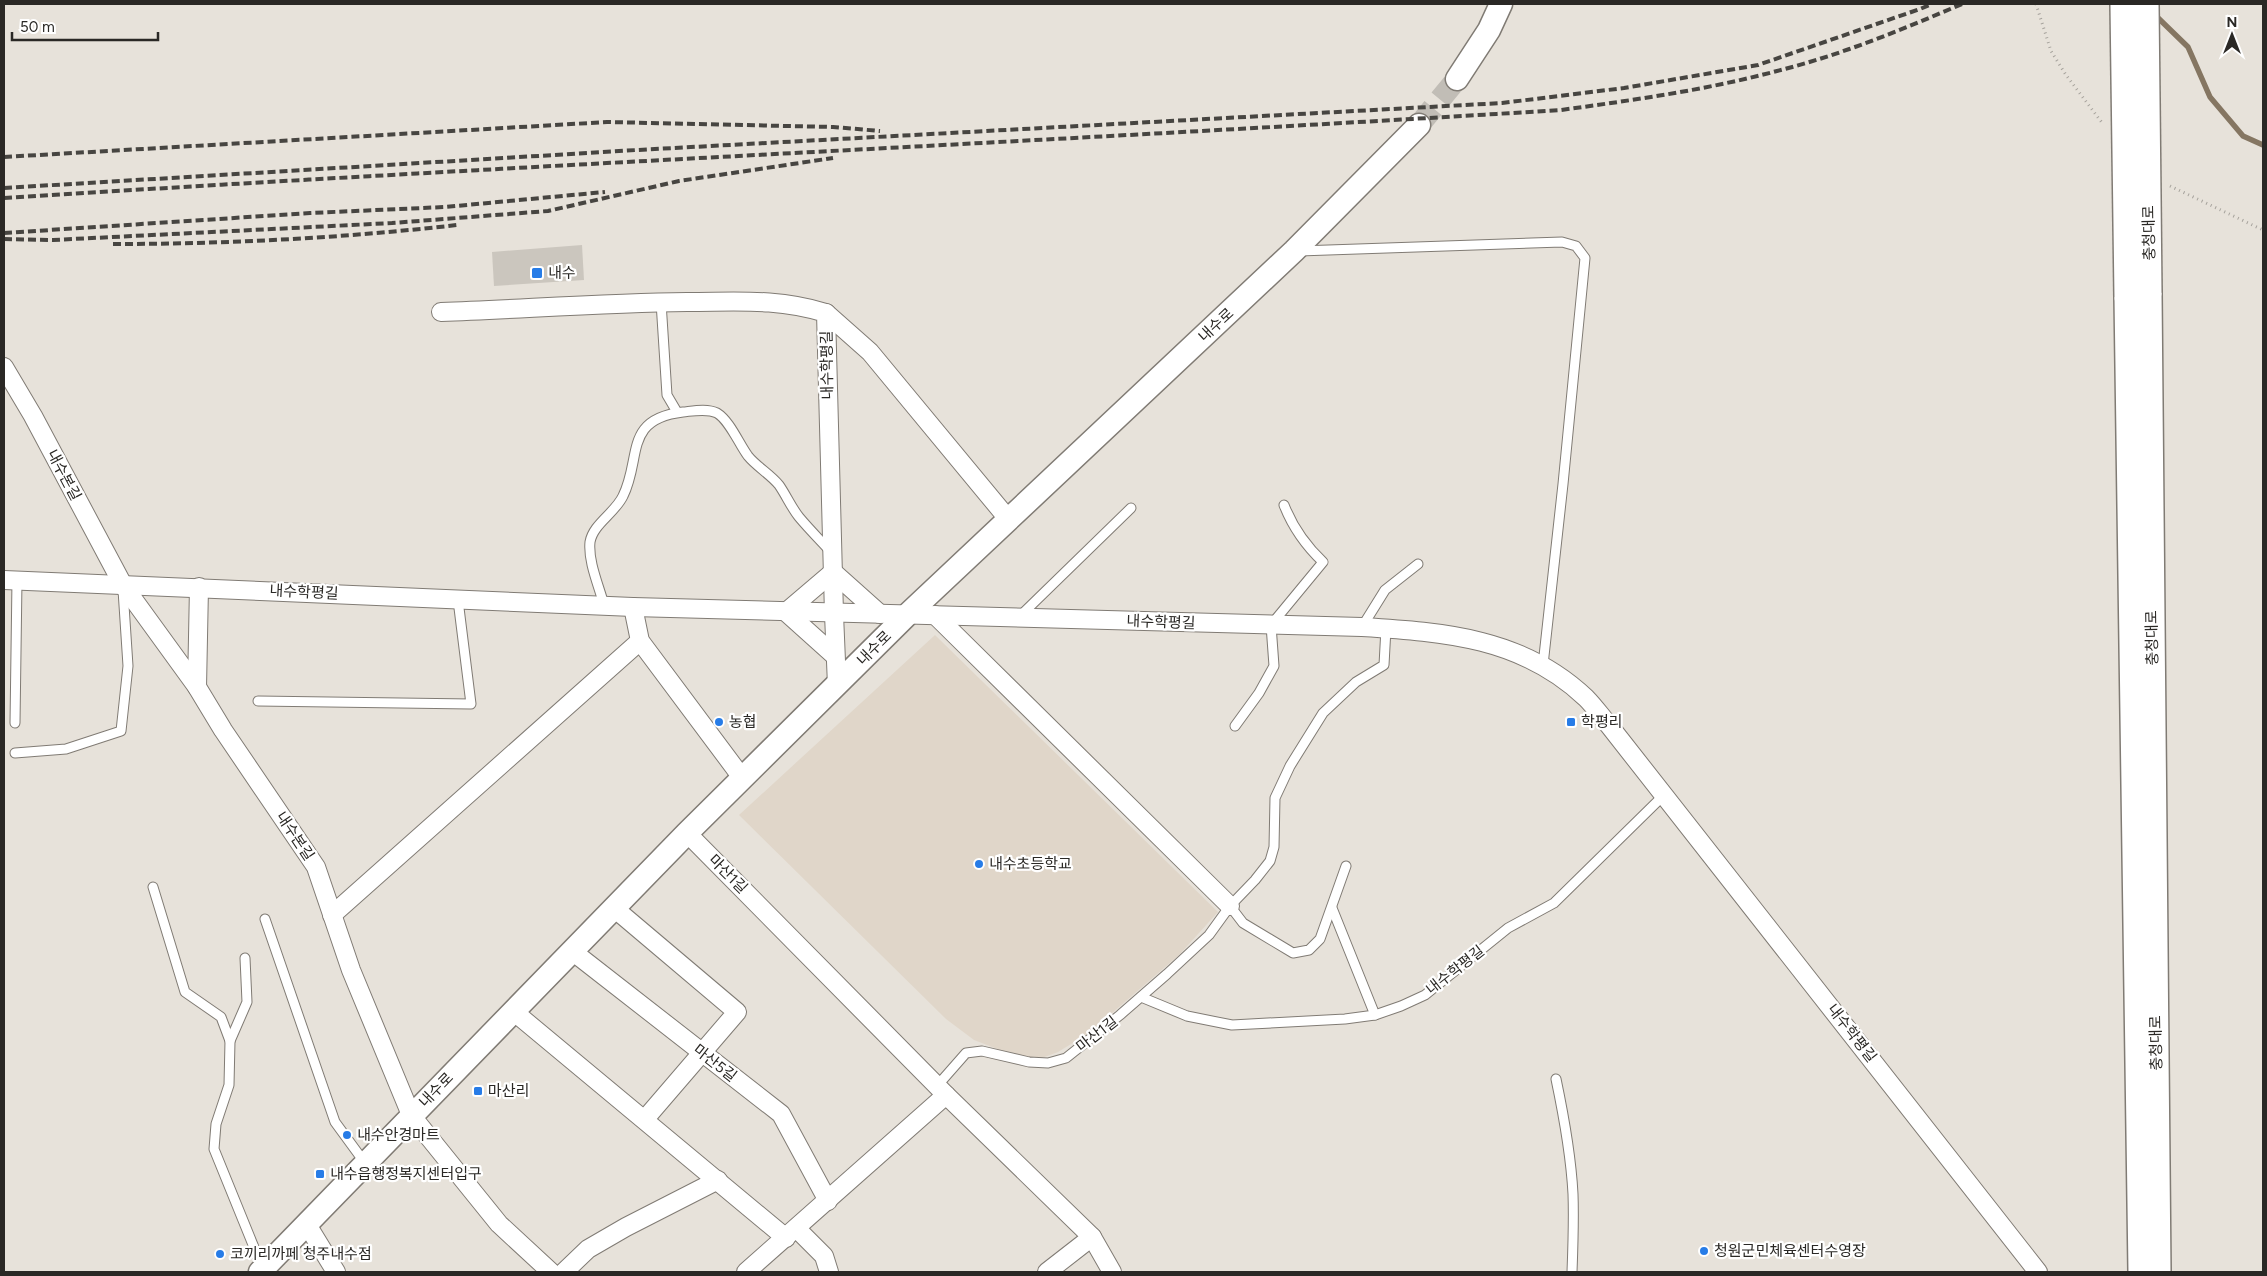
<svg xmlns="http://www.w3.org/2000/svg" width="2267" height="1276" font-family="Figtree,'Noto Sans KR',sans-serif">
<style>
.built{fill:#e0d6c9}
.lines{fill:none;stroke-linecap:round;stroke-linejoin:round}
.stream{stroke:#857662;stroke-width:5.5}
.building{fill:#cbc6be}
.tertiary-tunnel{stroke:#c1bdb6;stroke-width:22;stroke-dasharray:22 11;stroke-linecap:butt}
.service-casing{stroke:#807b74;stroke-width:11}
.minor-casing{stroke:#807b74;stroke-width:20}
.tertiary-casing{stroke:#807b74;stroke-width:25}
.secondary-casing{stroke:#807b74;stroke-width:28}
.path{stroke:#a6a29c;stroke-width:3;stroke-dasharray:1 4;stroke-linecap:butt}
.service{stroke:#fff;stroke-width:9}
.minor{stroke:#fff;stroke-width:18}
.tertiary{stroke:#fff;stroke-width:22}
.secondary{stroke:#fff;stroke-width:25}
.rail{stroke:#474541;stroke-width:4;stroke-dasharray:8 4;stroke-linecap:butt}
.secondary-bridge-casing{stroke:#807b74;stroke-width:28;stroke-linecap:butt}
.secondary-bridge{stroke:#fff;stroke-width:25}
.poi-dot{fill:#277ce7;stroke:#fff;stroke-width:2}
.labels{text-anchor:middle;stroke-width:4.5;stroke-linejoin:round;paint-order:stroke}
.street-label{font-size:15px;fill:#2a2825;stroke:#fff}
.poi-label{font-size:15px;fill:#2a2825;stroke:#fff;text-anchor:start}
</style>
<rect width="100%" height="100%" fill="#e7e2da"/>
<polygon class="built" points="935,635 1218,912 1179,955 1089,1033 1058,1052 1039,1059 1021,1058 974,1040 946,1019 739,815"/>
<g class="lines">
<polyline class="stream" points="2154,14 2188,47 2210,97 2243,136 2263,145"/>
</g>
<polygon class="building" points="582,245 584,280 494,286 492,252"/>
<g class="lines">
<polyline class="tertiary-tunnel" points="1419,125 1457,79"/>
<g class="service-casing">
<g id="service">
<polyline points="1299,251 1562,242 1576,246 1585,258 1563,484 1543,665"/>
<polyline points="661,302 667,395 677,412"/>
<path d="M604 605C599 586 588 562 590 542 593 524 615 513 623 496 642 458 623 419 683 412 693 411 707 408 717 413 730 421 739 444 748 456 757 467 770 474 779 485 786 495 791 507 799 517 809 529 820 540 830 551"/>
<polyline points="1019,617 1131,508"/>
<polyline points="1362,627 1385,590 1418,564"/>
<polyline points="258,701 471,704 458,600"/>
<polyline points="15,723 17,580"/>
<path d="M1235 726 1259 693 1274 666 1271 625 1323 562C1305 545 1293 528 1284 505"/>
<polyline points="15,753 66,749 121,731 128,666 123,590"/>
<polyline points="153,887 185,992 221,1017 230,1041 229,1085 216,1124 214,1149 262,1267"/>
<polyline points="1230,906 1243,923 1293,953 1309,950 1320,939 1346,866"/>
<polyline points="1332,908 1375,1015"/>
<polyline points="265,919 335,1122 365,1163"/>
<polyline points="1141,997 1187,1016 1232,1025 1345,1019 1375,1015 1401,1006 1425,995 1508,928 1554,903 1663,796"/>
<polyline points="230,1041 247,1002 245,958"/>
<path d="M1556 1079C1564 1117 1571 1155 1573 1194 1574 1220 1573 1246 1572 1272"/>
<polyline points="937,1086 966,1053 982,1051 1029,1062 1048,1063 1066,1058 1120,1015 1167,974 1209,935 1230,906 1255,880 1270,861 1274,847 1275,798 1290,766 1323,713 1356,682 1384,665 1386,628"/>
</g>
</g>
<g class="minor-casing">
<g id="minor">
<path d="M441 312C523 309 605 303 687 302 738 302 777 298 826 313L834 614 837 685"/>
<polyline points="826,313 870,352 1009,520"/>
<polyline points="4,367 33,416 123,585 197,687 223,730 316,867 351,970 411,1115 499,1224 551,1272"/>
<path d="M4 580 633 607 1362 627C1445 632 1523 638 1586 698 1594 706 1601 716 1608 724L2038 1272"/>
<polyline points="633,607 640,641 743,779"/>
<polyline points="935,615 1230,906"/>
<polyline points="835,656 786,612 833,572 880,614"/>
<polyline points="197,687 199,587"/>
<polyline points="687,833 946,1095 1092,1237 1112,1272"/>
<polyline points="614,908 737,1012 645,1119"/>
<polyline points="332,915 640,641"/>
<polyline points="572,951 781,1114 828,1201"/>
<polyline points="513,1011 786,1238"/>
<polyline points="306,1223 336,1272"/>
<polyline points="797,1229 824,1256 829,1272"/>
<polyline points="564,1272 588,1249 626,1227 718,1180"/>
<polyline points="746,1272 946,1095"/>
<polyline points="1047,1272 1092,1237"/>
</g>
</g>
<g class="tertiary-casing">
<g id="tertiary">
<polyline points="1457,79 1489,30 1501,4"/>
<polyline points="260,1272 687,833 908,614 1294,251 1419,125"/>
</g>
</g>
<g class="secondary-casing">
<g id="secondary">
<polyline points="2149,293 2158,1272"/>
<polyline points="2127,297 2141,1272"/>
</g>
</g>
<g class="path">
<polyline points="2036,4 2051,51 2066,75 2103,124"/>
<polyline points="2170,186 2263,230"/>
</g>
<use href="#service" class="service"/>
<use href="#minor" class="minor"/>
<use href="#tertiary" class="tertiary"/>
<use href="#secondary" class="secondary"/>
<g class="rail">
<polyline points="4,157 607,122 833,127 880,131"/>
<polyline points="4,188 637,150 1502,103 1624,88 1758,65 1920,9 1932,4"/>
<path d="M4 198C523 165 1042 142 1561 110 1634 100 1706 90 1777 71 1841 55 1901 30 1962 4"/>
<polyline points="4,233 310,213 445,207 605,192"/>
<polyline points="4,239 53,240 392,223 548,211 679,181 833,158"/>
<path d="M113 244C228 244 343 238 457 225"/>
</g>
<g class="secondary-bridge-casing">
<g id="secondary-bridge">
<polyline points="2123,4 2127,297"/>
<polyline points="2146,4 2149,293"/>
</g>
</g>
<use href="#secondary-bridge" class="secondary-bridge"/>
</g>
<g class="poi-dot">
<rect x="531" y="267" width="12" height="12" rx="2.5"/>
<circle cx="719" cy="722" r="5"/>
<rect x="1566" y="717" width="10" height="10" rx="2.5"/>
<circle cx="979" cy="864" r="5"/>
<rect x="473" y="1086" width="10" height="10" rx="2.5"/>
<circle cx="347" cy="1135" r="5"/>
<rect x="315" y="1169" width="10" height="10" rx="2.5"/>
<circle cx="1704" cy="1251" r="5"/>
<circle cx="220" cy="1254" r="5"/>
</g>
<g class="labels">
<g class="street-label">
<text transform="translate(2149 233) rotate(-91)" y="5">충청대로</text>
<text transform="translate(1216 325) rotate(-43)" y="5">내수로</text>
<text transform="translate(827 365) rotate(-91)" y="5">내수학평길</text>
<text transform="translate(64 475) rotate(62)" y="5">내수본길</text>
<text transform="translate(304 592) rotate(3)" y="5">내수학평길</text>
<text transform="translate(1161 622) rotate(2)" y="5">내수학평길</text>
<text transform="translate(2152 638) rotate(-91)" y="5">충청대로</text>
<text transform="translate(874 648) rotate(-45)" y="5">내수로</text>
<text transform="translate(295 836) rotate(56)" y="5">내수본길</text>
<text transform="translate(728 874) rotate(45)" y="5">마산1길</text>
<text transform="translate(1455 970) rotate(-38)" y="5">내수학평길</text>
<text transform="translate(1852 1033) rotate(52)" y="5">내수학평길</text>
<text transform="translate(1097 1034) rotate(-38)" y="5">마산1길</text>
<text transform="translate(2156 1043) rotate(-91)" y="5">충청대로</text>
<text transform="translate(715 1063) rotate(38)" y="5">마산5길</text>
<text transform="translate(436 1090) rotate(-46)" y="5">내수로</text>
</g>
<g class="poi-label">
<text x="548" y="278">내수</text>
<text x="729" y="727">농협</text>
<text x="1581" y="727">학평리</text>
<text x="989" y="869">내수초등학교</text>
<text x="488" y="1096">마산리</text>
<text x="357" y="1140">내수안경마트</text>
<text x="330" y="1179">내수읍행정복지센터입구</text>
<text x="1714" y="1256">청원군민체육센터수영장</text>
<text x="230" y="1259">코끼리까페 청주내수점</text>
</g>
</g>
<rect width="2267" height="1276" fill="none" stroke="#2a2825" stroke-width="10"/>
<g transform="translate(2232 35)" stroke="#ffffff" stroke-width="4" paint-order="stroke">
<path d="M0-4L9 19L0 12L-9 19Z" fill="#2a2825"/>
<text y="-8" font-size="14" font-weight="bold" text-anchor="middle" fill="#2a2825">N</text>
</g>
<path d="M12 32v8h146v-8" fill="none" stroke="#2a2825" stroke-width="2.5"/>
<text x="20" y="32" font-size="15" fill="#2a2825" stroke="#ffffff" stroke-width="4" paint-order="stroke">50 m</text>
</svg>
